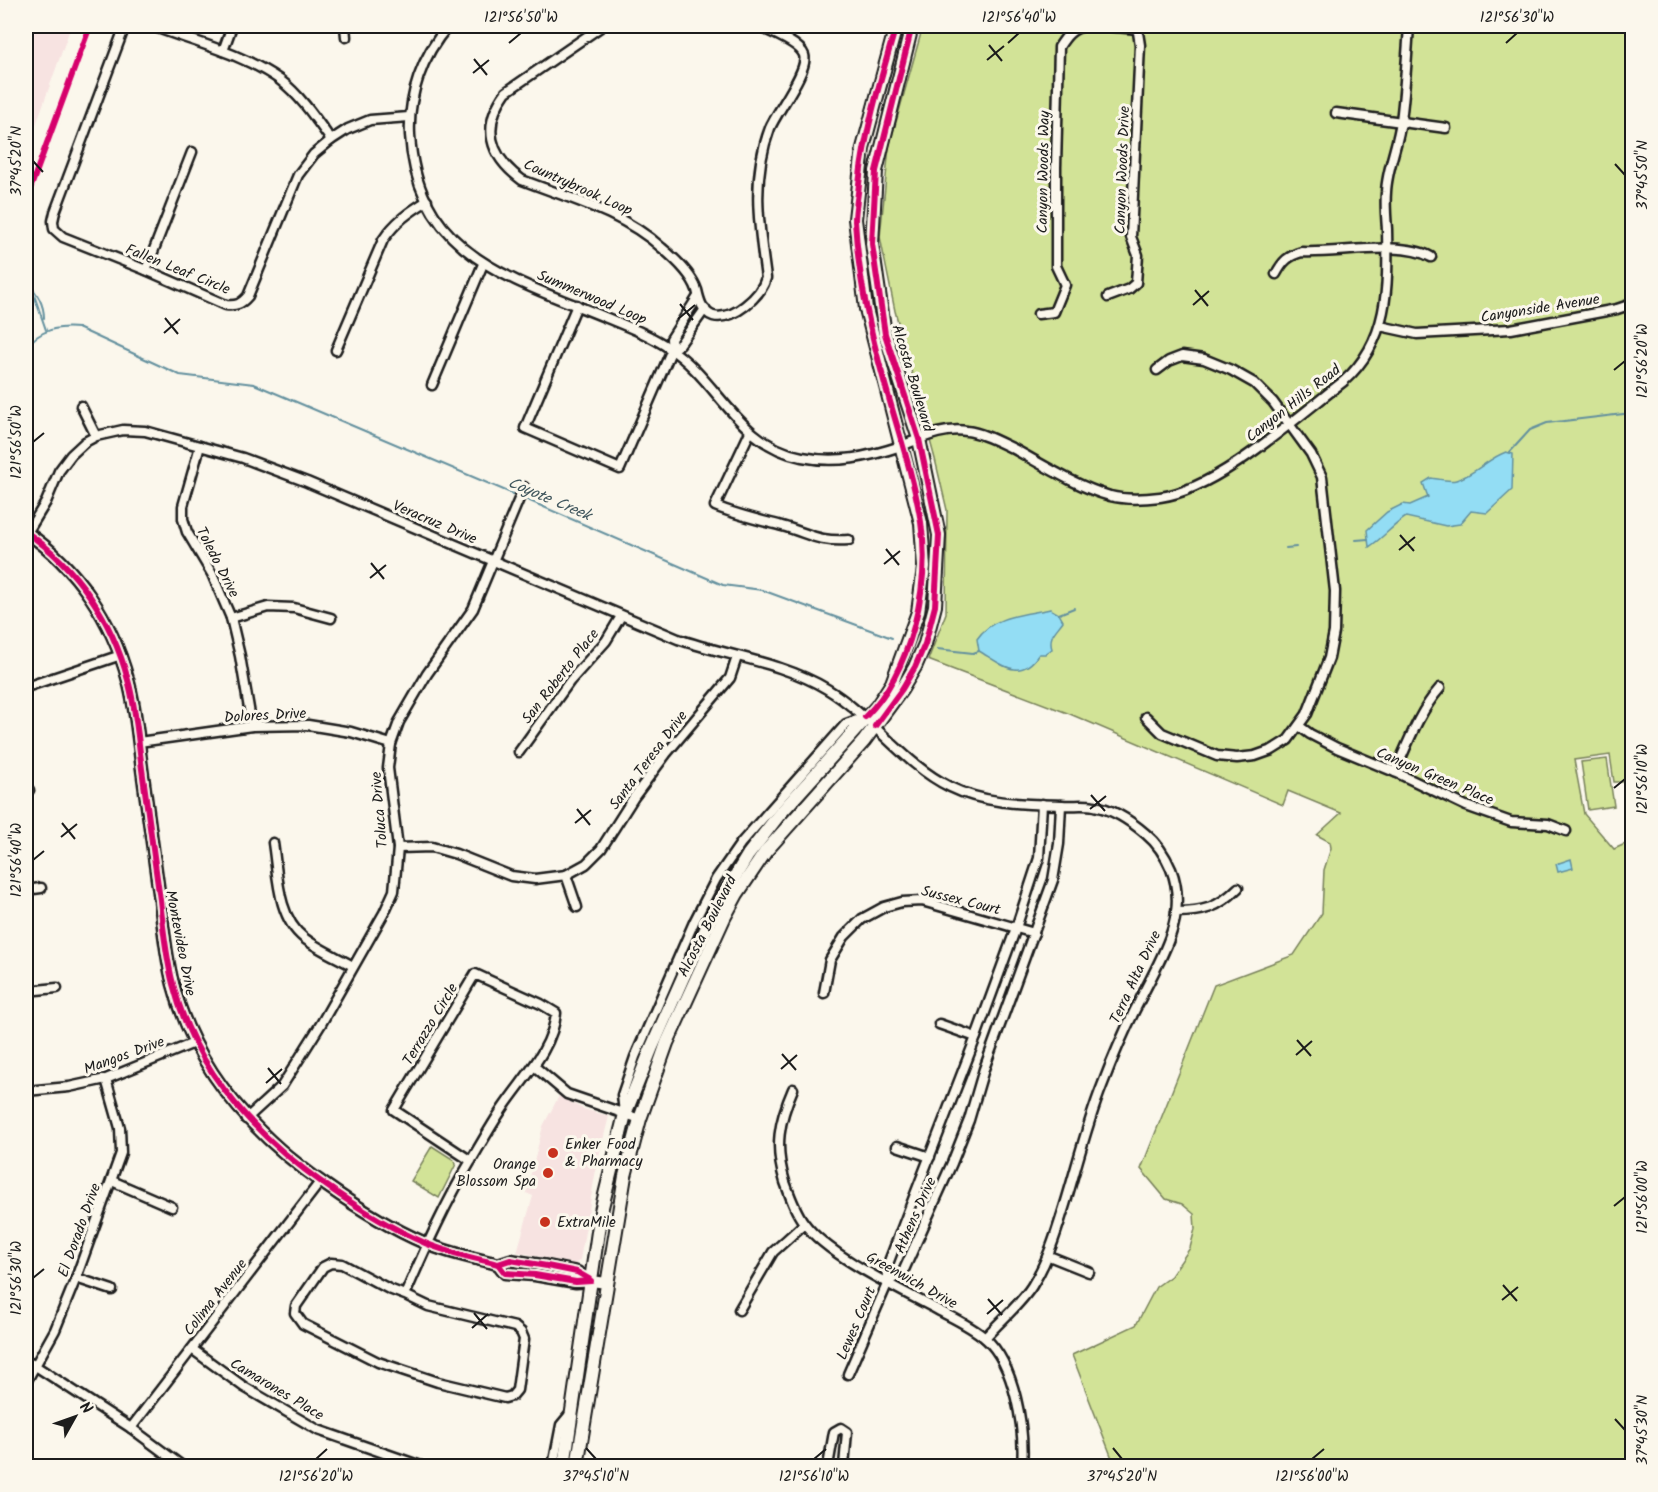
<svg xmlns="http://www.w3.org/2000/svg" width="1658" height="1492" font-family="Kalam,sans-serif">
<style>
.built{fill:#f7e3e1}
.green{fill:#d2e397;stroke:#77805a;stroke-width:1.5}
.water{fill:#93ddf4;stroke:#63909e;stroke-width:1.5}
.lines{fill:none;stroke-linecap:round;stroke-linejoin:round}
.stream{stroke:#63909e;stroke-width:2}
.minor-casing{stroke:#1c1c1c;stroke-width:13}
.tertiary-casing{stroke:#1c1c1c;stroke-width:15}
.secondary-casing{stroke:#1c1c1c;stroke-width:16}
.minor{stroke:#fbf7ec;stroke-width:8}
.tertiary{stroke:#fbf7ec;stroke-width:10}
.secondary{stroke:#fbf7ec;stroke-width:12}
.cycleway-casing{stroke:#fbf7ec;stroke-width:10}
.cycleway{stroke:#d6006c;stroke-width:6}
.ticks{fill:none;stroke:#1c1c1c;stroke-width:2}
.poi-dot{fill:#c8321e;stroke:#fbf7ec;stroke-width:2}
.labels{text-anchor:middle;stroke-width:6;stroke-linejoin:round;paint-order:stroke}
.street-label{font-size:15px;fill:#1c1c1c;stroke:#fbf7ec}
.poi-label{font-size:15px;fill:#1c1c1c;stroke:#fbf7ec;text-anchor:start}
.water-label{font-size:16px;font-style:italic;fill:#40565d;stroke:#fbf7ec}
.neatline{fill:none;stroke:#1c1c1c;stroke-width:2}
.ticks-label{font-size:15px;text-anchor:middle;fill:#1c1c1c}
</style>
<rect width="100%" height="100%" fill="#fbf7ec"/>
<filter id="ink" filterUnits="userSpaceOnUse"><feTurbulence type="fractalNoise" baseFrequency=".0167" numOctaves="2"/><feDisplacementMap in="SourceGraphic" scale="12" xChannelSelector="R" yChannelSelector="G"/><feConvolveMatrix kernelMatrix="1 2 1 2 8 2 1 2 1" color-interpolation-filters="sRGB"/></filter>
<g filter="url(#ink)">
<g class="built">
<polygon points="26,26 71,26 26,153"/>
<polygon points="559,1096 583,1109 609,1116 597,1164 580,1260 575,1264 517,1252 533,1196 526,1193 543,1126"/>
</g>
<g class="green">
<polygon points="923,26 1632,26 1632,788 1630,782 1614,782 1610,755 1574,760 1584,814 1614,849 1632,841 1632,1466 1115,1466 1072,1355 1136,1325 1156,1287 1171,1276 1190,1248 1195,1229 1194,1214 1182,1204 1166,1199 1141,1169 1214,985 1294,955 1322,913 1324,870 1331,848 1330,842 1317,835 1341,813 1288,791 1283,805 1070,714 928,660 946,613 947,510 935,459 895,311 880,237 889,147"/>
<polygon points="1607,759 1614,806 1588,810 1581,762"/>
<polygon points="432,1146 454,1160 456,1164 439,1198 411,1181"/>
</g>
<g class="water">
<path d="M1506 452 1513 454 1512 490 1487 513 1471 511 1460 524 1446 526 1406 517C1392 526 1383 538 1369 547L1367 530 1387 512 1403 504 1410 505 1428 497 1423 483 1431 478C1439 479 1449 482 1456 480 1475 475 1488 458 1506 452Z"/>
<path d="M1050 609 1059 614 1063 621C1056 631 1048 636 1052 649L1045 654H1039C1020 683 1001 664 979 651L977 639C993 615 1024 615 1050 609Z"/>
<polygon points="1571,859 1573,868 1558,872 1556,864"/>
</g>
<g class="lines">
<g class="stream">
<path d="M26 282C37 292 44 303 44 318"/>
<polyline points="26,287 34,295 46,330"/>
<path d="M26 347C40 330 57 326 78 328L180 375 254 384 518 496"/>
<polyline points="1510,452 1530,430 1547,423 1632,413"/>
<polyline points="523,498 723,585 762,590 892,638"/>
<polyline points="1356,540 1368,539"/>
<polyline points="1286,548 1296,547"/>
<polyline points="1059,614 1074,608"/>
<polyline points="937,649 973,653 979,651"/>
</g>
<g class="minor-casing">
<g id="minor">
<path d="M125 26 55 212 53 221 54 229 63 237 146 270 226 305C237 306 241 304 248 296L298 175 314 154 331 140 348 129 370 120 409 117"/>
<path d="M152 26C194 42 242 53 280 80 300 95 316 119 331 140"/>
<polyline points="345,26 346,37"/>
<path d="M448 26C422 56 408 96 410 135 417 256 513 279 607 318 629 327 650 335 669 348 719 381 738 445 802 457 837 464 868 457 901 446 922 438 945 427 967 431 983 433 999 442 1014 449 1043 465 1078 487 1110 496 1126 500 1144 499 1160 497 1217 490 1298 416 1344 381 1390 340 1388 285 1387 229 1386 217 1385 204 1386 192 1387 168 1398 145 1401 121 1405 89 1407 57 1409 26"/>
<path d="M602 26 506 92C481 126 489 156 522 180 571 199 622 212 662 248 674 258 692 275 697 290 699 299 702 312 713 316 733 321 761 296 766 278 759 227 751 178 770 128 777 111 809 70 804 55 800 43 769 31 758 26"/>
<polyline points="1104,26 1138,29"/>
<polyline points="223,51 232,26"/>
<polyline points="1336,113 1446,128"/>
<polyline points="146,270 192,152"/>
<path d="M1276 274C1283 261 1288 256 1302 252 1338 254 1401 240 1431 257"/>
<polyline points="1108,297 1129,289 1136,283 1138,255 1131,237 1140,45 1137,26"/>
<polyline points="577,305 525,428 620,469 672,349 671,339 697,298"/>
<path d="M1038 314 1054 312 1065 285 1056 266V167L1059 47C1066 36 1071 29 1085 26"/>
<polyline points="1380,326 1417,334 1511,329 1617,309 1632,304"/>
<polyline points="672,349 680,344 705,309"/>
<path d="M336 350 383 240C395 222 409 212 427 201"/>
<polyline points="432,385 483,264"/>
<polyline points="81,406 96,436"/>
<path d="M750 432 715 506C737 515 759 520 782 526 811 534 817 542 849 540"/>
<polyline points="200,446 183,506 183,519 187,532 212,574 231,618 240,656 252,726"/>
<path d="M27 533 46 502 59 471 71 455 85 442 96 436 123 430 145 431 243 458 307 482 678 639C727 656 782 662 827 689 872 716 903 764 950 787 984 804 1024 804 1062 805 1072 806 1084 804 1094 806 1113 809 1132 822 1146 834 1158 844 1165 855 1171 869 1190 917 1159 960 1139 1002 1125 1029 1113 1057 1102 1086 1086 1126 1076 1170 1063 1211 1055 1237 1047 1262 1032 1286 1020 1305 1000 1321 985 1338"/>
<polyline points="231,618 268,607 294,608 331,618"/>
<polyline points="26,687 121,655"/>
<polyline points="1146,717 1162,733 1217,756 1237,758 1255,756 1272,750 1288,740 1307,714 1329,658 1334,632 1335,591 1322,477 1311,454 1273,402 1254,383 1231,370 1204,359 1182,356 1169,361 1157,370"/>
<polyline points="1299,726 1310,734 1337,748 1395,772 1466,806 1511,822 1548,824 1566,831"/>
<polyline points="139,742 252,726 308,725 351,732 391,744"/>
<polyline points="519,752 570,681 606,641 621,616"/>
<path d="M1395 772C1408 743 1419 712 1440 688"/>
<polyline points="26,791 29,790"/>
<path d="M273 843C278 874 277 917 304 938 318 949 337 957 353 966"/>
<polyline points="398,848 432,847 456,854 511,876 535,879 566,875 586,864 601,849 634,797 666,754 730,678 737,657"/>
<polyline points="566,875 577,907"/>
<polyline points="26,890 41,888"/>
<path d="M1176 912C1203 912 1218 908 1238 888"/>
<polyline points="26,991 57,988"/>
<polyline points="824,993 830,960 844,937 862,919 884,907 902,902 922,901 1034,933"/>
<polyline points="939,1024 976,1037"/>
<polyline points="534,1066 567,1094 640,1119"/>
<path d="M793 1089C779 1121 774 1147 785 1182 790 1196 795 1211 804 1223 828 1256 901 1290 938 1310 953 1318 971 1326 985 1338 1015 1364 1025 1429 1022 1466"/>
<polyline points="26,1091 69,1087 106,1079 194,1043"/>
<polyline points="624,1113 622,1095 635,1057 694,922 716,879 741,843 846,724 865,717"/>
<polyline points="246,1119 282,1086 321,1024 384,913 394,891 398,848 388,768 391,744 399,722 427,674 473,609 524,487"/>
<polyline points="897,1146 930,1157"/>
<polyline points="112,1181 172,1207"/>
<polyline points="1049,1256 1089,1272"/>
<polyline points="76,1278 112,1290"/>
<polyline points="888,1282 903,1272 952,1163 969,1120 984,1069 1053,880 1059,844 1061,805"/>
<polyline points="888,1282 886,1269 976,1037 1016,928 1039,858 1042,804"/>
<path d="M405 1295 389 1289 342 1264 331 1263 323 1267 296 1306 295 1313 303 1324 378 1362 438 1382 505 1398 512 1396 517 1390 524 1339 521 1332 515 1327 428 1306 405 1295C425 1249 446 1202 472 1159 482 1142 492 1124 503 1108 523 1078 553 1049 556 1013L541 1004 475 974 394 1110 471 1161"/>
<polyline points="739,1310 773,1252 804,1224"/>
<polyline points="192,1349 244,1387 318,1430 421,1466"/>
<polyline points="26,1361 34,1365 131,1428 182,1466"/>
<polyline points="848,1374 888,1282"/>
<polyline points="26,1382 55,1330 76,1278 121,1153 120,1128 106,1079"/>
<polyline points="131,1428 320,1182"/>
<polyline points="553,1466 561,1425 571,1413"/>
<polyline points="828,1466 834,1432 841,1428 847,1432 844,1466"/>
</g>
</g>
<g class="tertiary-casing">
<g id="tertiary">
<path d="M26 532C77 567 112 620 128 680 136 708 138 739 142 769 148 812 154 856 160 900 163 928 166 957 173 984 195 1071 255 1136 327 1186 358 1208 390 1228 425 1243 448 1253 474 1258 498 1264L505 1273 535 1275 576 1282 591 1281 607 1283"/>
<polyline points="498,1264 510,1260 547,1266 577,1272 591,1281"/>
</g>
</g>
<g class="secondary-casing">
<g id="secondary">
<polyline points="564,1466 601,1211 625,1114 652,1047 684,975 717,906 748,855 778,816 877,706 892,683 918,612 924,567 921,523 866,309 855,219 863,148 896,26"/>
<polyline points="577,1466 625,1176 640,1119 667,1043 724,918 737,894 766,851 864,741 902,689 915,667 925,644 935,606 939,535 919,439 885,334 872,244 876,171 912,26"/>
</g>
</g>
<use href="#minor" class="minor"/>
<use href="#tertiary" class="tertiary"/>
<use href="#secondary" class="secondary"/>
<g class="cycleway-casing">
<g id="cycleway">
<polyline points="26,200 90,26"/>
<path d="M26 532C77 567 112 620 128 680 136 708 138 739 142 769 148 812 154 856 160 900 163 928 166 957 173 984 195 1071 255 1136 327 1186 358 1208 390 1228 425 1243 448 1253 474 1258 498 1264L505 1273 535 1275 576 1282 591 1281"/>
<path d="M865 717C911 672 931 585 921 522 913 473 896 425 883 377 869 327 858 273 855 221 855 209 858 196 859 184 865 130 881 78 896 26"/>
<polyline points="875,726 902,689 915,667 925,644 935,606 939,535 919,439 885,334 872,244 876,171 912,26"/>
<polyline points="498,1264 510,1260 547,1266 577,1272 589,1279"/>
</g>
</g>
<use href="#cycleway" class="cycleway"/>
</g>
</g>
<path class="ticks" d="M509 43 521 33M1008 43 1019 33M1506 43 1517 33M989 45 1002 61M474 59 487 75M987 60 1004 46M473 73 489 60M33 161 43 172M1615 164 1625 175M1195 290 1208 306M680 304 693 320M1193 305 1209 291M165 318 178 334M678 319 695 305M164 333 180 319M1614 370 1625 361M33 442 44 433M1400 535 1414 551M886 549 899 565M1399 550 1415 537M371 563 384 579M884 564 900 551M370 578 386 565M1614 788 1625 779M1091 795 1105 811M577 809 590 825M1090 809 1106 796M62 823 75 839M575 823 591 810M61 837 77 824M33 860 44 851M1297 1040 1311 1056M782 1054 796 1070M1296 1055 1312 1041M268 1068 281 1084M781 1069 797 1055M266 1083 282 1069M1614 1206 1625 1197M33 1278 44 1269M1503 1285 1517 1301M988 1299 1002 1315M1502 1300 1518 1287M474 1313 487 1329M987 1314 1003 1300M472 1328 488 1314M1615 1419 1625 1430M586 1448 596 1459M1113 1448 1122 1459M316 1459 327 1449M814 1459 826 1449M1312 1459 1324 1449"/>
<g class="poi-dot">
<circle cx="553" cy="1153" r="6"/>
<circle cx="548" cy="1173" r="6"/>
<circle cx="545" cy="1222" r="6"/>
</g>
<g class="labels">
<g class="street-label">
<text transform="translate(1122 170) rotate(-88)" y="5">Canyon Woods Drive</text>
<text transform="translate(1043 172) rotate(-89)" y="5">Canyon Woods Way</text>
<text transform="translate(578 187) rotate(24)" y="5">Countrybrook Loop</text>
<text transform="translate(178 269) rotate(22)" y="5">Fallen Leaf Circle</text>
<text transform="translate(592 297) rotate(23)" y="5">Summerwood Loop</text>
<text transform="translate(1540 308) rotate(-9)" y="5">Canyonside Avenue</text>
<text transform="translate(913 378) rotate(73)" y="5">Alcosta Boulevard</text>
<text transform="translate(1293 403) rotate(-38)" y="5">Canyon Hills Road</text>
<text transform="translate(435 522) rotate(23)" y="5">Veracruz Drive</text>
<text transform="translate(218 562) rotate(63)" y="5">Toledo Drive</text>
<text transform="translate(560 676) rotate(-52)" y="5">San Roberto Place</text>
<text transform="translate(265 715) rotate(-3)" y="5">Dolores Drive</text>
<text transform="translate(648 760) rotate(-53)" y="5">Santa Teresa Drive</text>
<text transform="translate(1435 776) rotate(23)" y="5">Canyon Green Place</text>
<text transform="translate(379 810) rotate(-95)" y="5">Toluca Drive</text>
<text transform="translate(961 900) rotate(14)" y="5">Sussex Court</text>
<text transform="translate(707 926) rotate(-63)" y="5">Alcosta Boulevard</text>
<text transform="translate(181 943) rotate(79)" y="5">Montevideo Drive</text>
<text transform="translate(1135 977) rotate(-65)" y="5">Terra Alta Drive</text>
<text transform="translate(430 1024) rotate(-59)" y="5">Terrazzo Circle</text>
<text transform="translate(124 1055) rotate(-20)" y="5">Mangos Drive</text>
<text transform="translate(915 1215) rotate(-66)" y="5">Athens Drive</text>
<text transform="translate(79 1230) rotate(-70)" y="5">El Dorado Drive</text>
<text transform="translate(912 1280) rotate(29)" y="5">Greenwich Drive</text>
<text transform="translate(215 1297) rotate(-52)" y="5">Colima Avenue</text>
<text transform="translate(856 1323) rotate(-67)" y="5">Lewes Court</text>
<text transform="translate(277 1389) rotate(31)" y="5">Camarones Place</text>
</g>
<g class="poi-label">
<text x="565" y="1149">Enker Food<tspan x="565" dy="17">&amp; Pharmacy</tspan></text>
<text x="536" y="1169" text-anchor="end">Orange<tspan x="536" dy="17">Blossom Spa</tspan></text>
<text x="557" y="1227">ExtraMile</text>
</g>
<g class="water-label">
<text transform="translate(550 498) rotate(23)" y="6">Coyote Creek</text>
</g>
</g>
<rect width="1658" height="1492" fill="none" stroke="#fbf7ec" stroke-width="66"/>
<g transform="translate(75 1417) rotate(50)" stroke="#fbf7ec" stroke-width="4.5" paint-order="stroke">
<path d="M0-4.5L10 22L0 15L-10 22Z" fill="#1c1c1c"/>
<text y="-9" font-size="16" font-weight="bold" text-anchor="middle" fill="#1c1c1c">N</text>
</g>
<rect x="33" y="33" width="1592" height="1426" class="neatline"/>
<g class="ticks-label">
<text x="521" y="22">121°56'50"W</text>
<text x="1019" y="22">121°56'40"W</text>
<text x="1517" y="22">121°56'30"W</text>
<text transform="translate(16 161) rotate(-90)" y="5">37°45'20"N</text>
<text transform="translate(1642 175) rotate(-90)" y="5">37°45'50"N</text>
<text transform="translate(1642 361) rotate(-90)" y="5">121°56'20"W</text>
<text transform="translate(16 442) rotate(-90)" y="5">121°56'50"W</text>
<text transform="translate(1642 779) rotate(-90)" y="5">121°56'10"W</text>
<text transform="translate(16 860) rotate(-90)" y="5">121°56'40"W</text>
<text transform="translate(1642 1197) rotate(-90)" y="5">121°56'00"W</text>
<text transform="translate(16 1278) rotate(-90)" y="5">121°56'30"W</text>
<text transform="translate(1642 1430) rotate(-90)" y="5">37°45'30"N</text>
<text x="316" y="1481">121°56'20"W</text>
<text x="596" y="1481">37°45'10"N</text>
<text x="814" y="1481">121°56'10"W</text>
<text x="1122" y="1481">37°45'20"N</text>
<text x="1312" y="1481">121°56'00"W</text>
</g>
</svg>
